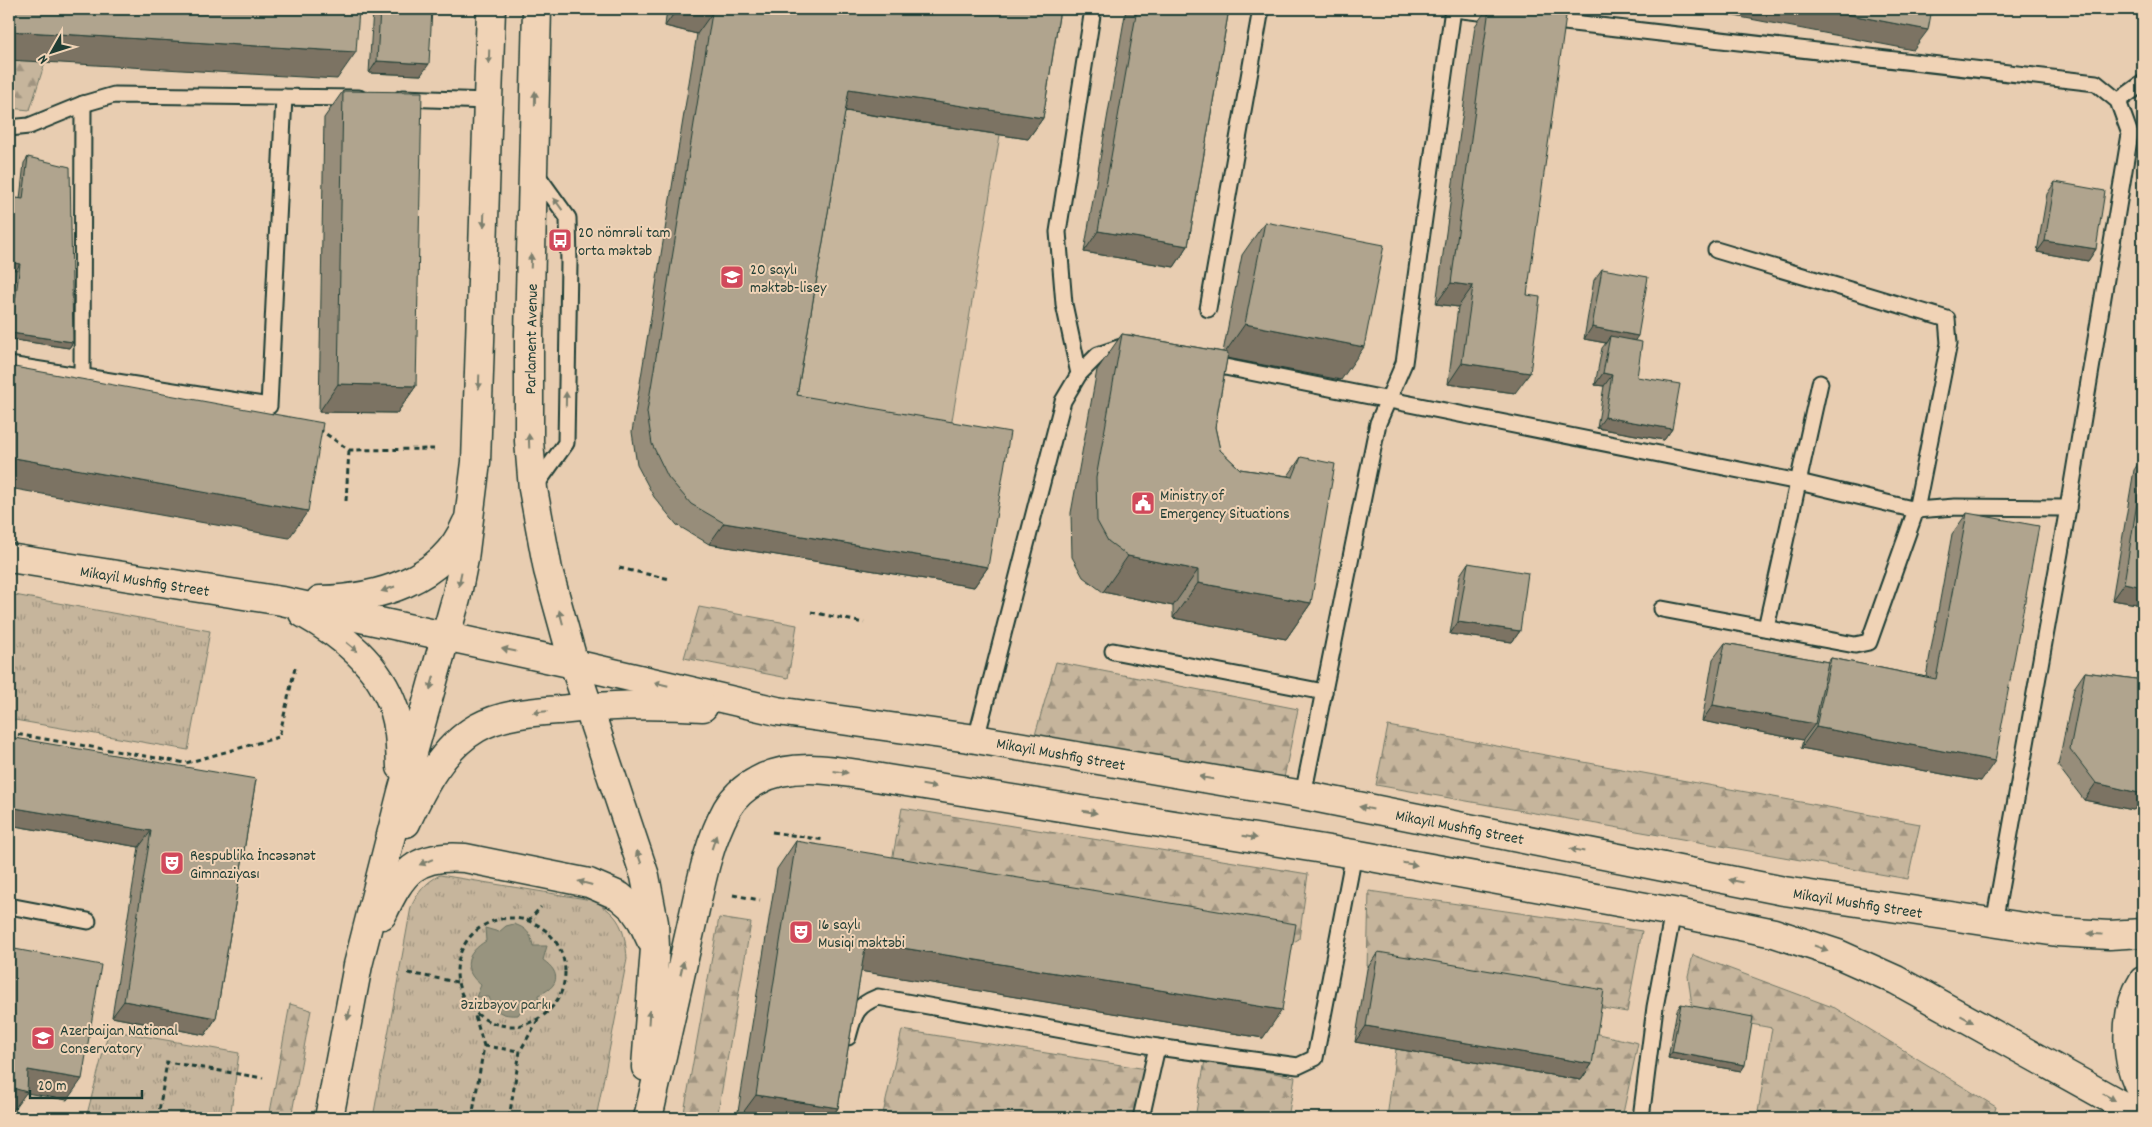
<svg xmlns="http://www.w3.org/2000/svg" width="2152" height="1127" font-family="Dekko,sans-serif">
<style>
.forest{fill:url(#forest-firs);stroke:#727968}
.park{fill:url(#park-tufts);stroke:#727968}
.pitch{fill:#c6b59c;stroke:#727968}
.water{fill:#98947f;stroke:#687161}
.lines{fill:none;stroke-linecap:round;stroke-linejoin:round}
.lane-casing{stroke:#1f3d34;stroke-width:19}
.primary-casing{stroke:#1f3d34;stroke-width:31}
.path{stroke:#1f3d34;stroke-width:3;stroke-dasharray:5 4;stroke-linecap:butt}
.lane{stroke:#f0d3b6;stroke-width:15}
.primary{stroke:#f0d3b6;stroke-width:28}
.wall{fill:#978d7a;stroke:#1f3d34}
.shaded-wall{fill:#7b7363;stroke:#1f3d34}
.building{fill:#b0a48e;stroke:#1f3d34}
.oneway{fill:#7d806e}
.labels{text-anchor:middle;stroke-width:4;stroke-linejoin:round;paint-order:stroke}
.poi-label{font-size:16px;fill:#1f3d34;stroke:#f0d3b6;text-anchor:start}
.street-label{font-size:16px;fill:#1f3d34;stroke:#f0d3b6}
.park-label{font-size:16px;fill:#30493e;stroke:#f0d3b6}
</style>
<defs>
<pattern id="forest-firs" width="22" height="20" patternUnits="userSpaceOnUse" patternTransform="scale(1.25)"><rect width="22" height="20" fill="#c6b59c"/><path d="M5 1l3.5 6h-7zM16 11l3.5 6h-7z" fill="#a09480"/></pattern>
<pattern id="park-tufts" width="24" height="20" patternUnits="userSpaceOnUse" patternTransform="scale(1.25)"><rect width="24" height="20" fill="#c6b59c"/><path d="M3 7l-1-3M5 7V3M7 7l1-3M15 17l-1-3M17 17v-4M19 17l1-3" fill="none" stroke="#a09480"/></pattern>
</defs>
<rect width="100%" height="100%" fill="#e8cdb1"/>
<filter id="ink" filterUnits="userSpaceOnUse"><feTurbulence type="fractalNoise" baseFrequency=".02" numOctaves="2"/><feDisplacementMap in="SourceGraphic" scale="10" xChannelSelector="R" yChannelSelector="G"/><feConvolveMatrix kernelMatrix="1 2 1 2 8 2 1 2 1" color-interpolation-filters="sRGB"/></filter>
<g filter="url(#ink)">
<g class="forest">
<polygon points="9,60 45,62 30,110 9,108"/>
<polygon points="699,607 797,625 788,678 684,658"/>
<polygon points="1056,662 1298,709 1284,778 1035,735"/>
<polygon points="1388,726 1920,824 1908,879 1376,785"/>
<polygon points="902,808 1308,874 1299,939 1277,951 887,887"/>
<polygon points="1369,891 1642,931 1627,1012 1367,969"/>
<polygon points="719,918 751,923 717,1118 683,1118"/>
<polygon points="1693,955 1835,1008 1996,1107 1993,1118 1757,1118 1772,1028 1693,1013 1688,976"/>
<polygon points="290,1004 311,1010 291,1118 269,1118"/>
<polygon points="902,1030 1159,1071 1149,1118 882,1118"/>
<polygon points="1589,1032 1638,1043 1622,1118 1387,1118 1396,1049 1581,1080"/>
<polygon points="1205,1060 1295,1077 1288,1118 1195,1118"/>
</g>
<g class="park">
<polygon points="9,594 210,631 188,750 9,719"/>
<path d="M440 875 592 900C620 914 625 929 627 959L596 1118H373L411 907C418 892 425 883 440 875Z"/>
<polygon points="109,1030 239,1053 230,1118 86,1118"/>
</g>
<polygon class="pitch" points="834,109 1000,135 948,444 782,416"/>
<path class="water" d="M514 924C526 928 531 933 533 946H547L543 960C562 973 559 987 538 995L540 1009 526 1004 518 1015C502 1016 494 1012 489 997H476L481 985C461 969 466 953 486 941L485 928 499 932 506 926Z"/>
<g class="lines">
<g class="lane-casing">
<g id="lane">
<polyline points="1454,9 1504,15"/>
<polyline points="1547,20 2096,83 2118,101 2130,134 2068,508 1994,923"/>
<polyline points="402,98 488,101"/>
<polyline points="2118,101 2143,83"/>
<polyline points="9,128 29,126 83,104 114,95 359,98"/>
<polyline points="1208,309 1261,9"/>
<polyline points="1205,363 1799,482 1916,510 1949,343 1947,319 1716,250"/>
<polyline points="9,365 269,406 284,97"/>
<polyline points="1079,374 1064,304 1058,232 1093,9"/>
<polyline points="82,376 83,104"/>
<polyline points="534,488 566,443 569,263 568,218 535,172"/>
<polyline points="1662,609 1855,645 1869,642 1916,510 1955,507 2068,508"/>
<polyline points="1766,628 1820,383"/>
<polyline points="1113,651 1324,692"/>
<polyline points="976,739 1063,401 1079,374 1098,355 1130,344"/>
<polyline points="1303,795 1378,423 1404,363 1453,9"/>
<polyline points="9,906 88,921"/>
<path d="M848 1037C854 1015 855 1006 878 997L1157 1047 1298 1066 1315 1058 1354 854"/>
<polyline points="1141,1118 1157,1047"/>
<polyline points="1641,1118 1655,1007 1673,912"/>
</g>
</g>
<g class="primary-casing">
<g id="primary">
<polyline points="537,9 529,334 529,441 533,489 548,570 574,664 645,876 654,923 655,948 646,1067"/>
<polyline points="9,558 282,601 574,664 777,711 976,739 1303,795 1784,891 2057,932 2109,935 2143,933"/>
<path d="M320 600C376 599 443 581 466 524"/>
<path d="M303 613C342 635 379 664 394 709 400 728 400 747 401 767"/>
<path d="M406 823C422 788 442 748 477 728 501 714 532 712 559 710 607 705 654 704 703 707"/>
<path d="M382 915C402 872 415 854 465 858L589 883 619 896 633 908 642 921 651 940"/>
<path d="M2143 981C2123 1012 2124 1063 2143 1093"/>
<polyline points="329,1118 358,965 402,792 456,599 464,559 476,462 491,9"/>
<path d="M648 1118C662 1058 675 997 689 936 699 894 706 847 727 809 734 797 745 787 757 781 794 760 842 772 881 778L1354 854 1673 912 1774 933 1838 954 1896 980 2143 1117"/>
</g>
</g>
<g class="path">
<polyline points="319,429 349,450 434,449"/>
<polyline points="346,501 349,450"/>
<polyline points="619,568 670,579"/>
<polyline points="811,612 864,623"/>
<polyline points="9,733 186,763 279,737 295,668"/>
<polyline points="772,832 824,840"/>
<polyline points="733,895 760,900"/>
<circle cx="511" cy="972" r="54"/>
<polyline points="528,921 541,907"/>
<polyline points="408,973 457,982"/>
<polyline points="484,1046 520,1051"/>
<polyline points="158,1118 167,1062 263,1078"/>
<polyline points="472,1118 484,1046 474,1013"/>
<polyline points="509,1118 520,1051 538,1020"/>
</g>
<use href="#lane" class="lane"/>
<use href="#primary" class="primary"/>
</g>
<g class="wall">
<polygon points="373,9 432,9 421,75 369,73"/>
<polygon points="667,9 1060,9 1043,118 1028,139 845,111 797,395 988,567 974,587 709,544 677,525 654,497 637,465 632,432 697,34 665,26"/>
<polygon points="1126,9 1229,9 1188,246 1174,267 1084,252"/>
<polygon points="1487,9 1515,9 1527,295 1515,393 1448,384 1458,307 1436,304 1475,26"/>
<polygon points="343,91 416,386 397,413 319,412 324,118"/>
<polygon points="28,157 73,342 69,348 9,339 9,323 16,270 9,269 9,197 20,199 24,163"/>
<polygon points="2055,182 2096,249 2088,261 2037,252 2047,194"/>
<polygon points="1265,222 1341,380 1227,358 1215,427 1220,450 1240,469 1288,476 1301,457 1311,603 1286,639 1173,618 1173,606 1103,592 1083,577 1072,557 1071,513 1097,370 1122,334 1223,352 1242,255"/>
<polygon points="1602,269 1634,341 1637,377 1672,429 1664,440 1597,428 1604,386 1595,385 1602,348 1606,343 1584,339 1594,280"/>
<polygon points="2143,456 2143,605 2112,600 2134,470"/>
<polygon points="1967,513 1981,781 1801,748 1803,740 1702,721 1713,659 1725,643 1828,662 1831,658 1926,677 1952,534"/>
<polygon points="1468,563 1520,631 1512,642 1450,634 1460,575"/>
<polygon points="2085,672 2143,680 2143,804 2133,810 2084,800 2058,766 2074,688"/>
<polygon points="256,779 216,1018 205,1035 112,1017 139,847 9,825"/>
<polygon points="796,841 1263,1038 861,971 838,1108 831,1118 737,1118 777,869"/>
<polygon points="1378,952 1592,1064 1581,1080 1355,1042 1367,969"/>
<polygon points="1681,1004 1745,1065 1741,1071 1668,1058 1677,1010"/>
</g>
<g class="shaded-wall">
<polygon points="677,9 694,9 712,13 697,34 665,26"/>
<polygon points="1698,9 1820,9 1928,30 1913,50"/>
<polygon points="9,31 356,52 337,79 9,60"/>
<polygon points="377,61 429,64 421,75 369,73"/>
<polygon points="849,89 1043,118 1028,139 834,109"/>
<polygon points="1098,231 1188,246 1174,267 1084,252"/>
<polygon points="2045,241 2096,249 2088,261 2037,252"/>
<polygon points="9,262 20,264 16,270 9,269"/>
<polygon points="1451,283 1473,286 1458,307 1436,304"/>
<polygon points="1245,324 1364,347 1341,380 1222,357"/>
<polygon points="1592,327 1638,336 1630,347 1610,336 1606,343 1584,339"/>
<polygon points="11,333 73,342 69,348 9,339 9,336"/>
<polygon points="1462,363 1530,373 1515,393 1448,384"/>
<polygon points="1603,373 1612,375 1604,386 1595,385"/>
<polygon points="338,384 416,386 397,413 319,412"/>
<polygon points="1605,417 1672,429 1664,440 1597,428"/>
<polygon points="9,457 308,511 289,538 9,488"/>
<polygon points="724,523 988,567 974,587 709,544"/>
<polygon points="1128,556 1198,570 1173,606 1103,592"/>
<polygon points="1198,583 1311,603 1286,639 1173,618"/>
<polygon points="2124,583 2143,587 2143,605 2112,600"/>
<polygon points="1458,622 1520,631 1512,642 1450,634"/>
<polygon points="1713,705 1815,724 1803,740 1702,721"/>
<polygon points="1816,727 1995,761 1981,781 1801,748"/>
<polygon points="2096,783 2143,794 2143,804 2133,810 2084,800"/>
<polygon points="9,807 151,831 139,847 9,825"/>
<polygon points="866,942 1282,1010 1263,1038 847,969"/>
<polygon points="124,1001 216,1018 205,1035 112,1017"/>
<polygon points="1366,1026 1592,1064 1581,1080 1355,1042"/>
<polygon points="1672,1052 1745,1065 1741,1071 1668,1058"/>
<polygon points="28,1070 82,1079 67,1100 26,1093 12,1112 9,1112 9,1087"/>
<polygon points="756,1095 838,1108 831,1118 739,1118"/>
</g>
<g class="building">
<polygon points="9,9 359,9 356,52 9,31"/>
<polygon points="380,9 432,9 429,64 377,61"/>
<polygon points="694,9 1060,9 1043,118 849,89 797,395 1010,432 988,567 724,523 691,504 668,477 652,444 647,412 712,13"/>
<polygon points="1137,9 1229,9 1188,246 1098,231"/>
<polygon points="1489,9 1515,9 1566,16 1527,295 1540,297 1530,373 1462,363 1473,286 1451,283"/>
<polygon points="1820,9 1932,9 1928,30"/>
<polygon points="343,91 422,92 416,386 338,384"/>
<polygon points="28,157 70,167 73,342 11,333 20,264 9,262 9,197 23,199"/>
<polygon points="2055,182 2105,191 2096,249 2045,241"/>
<polygon points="1265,222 1384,245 1364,347 1245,324"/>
<polygon points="1602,269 1648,277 1638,336 1592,327"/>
<polygon points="1122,334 1228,353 1215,427 1220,450 1240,469 1293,477 1301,457 1335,464 1311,603 1198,583 1198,570 1128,556 1108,541 1097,521 1096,478"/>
<polygon points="1610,336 1642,342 1637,377 1680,384 1672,429 1605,417 1612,375 1603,373"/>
<polygon points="9,366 323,423 308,511 9,457"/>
<polygon points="2143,466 2143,587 2124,583"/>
<polygon points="1967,513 2039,526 1995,761 1816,727 1831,658 1936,679"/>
<polygon points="1468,563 1528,573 1520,631 1458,622"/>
<polygon points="1725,643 1828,662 1815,724 1713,705"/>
<polygon points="2085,672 2143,680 2143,794 2096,783 2070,749"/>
<polygon points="9,737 256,779 216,1018 124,1001 151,831 9,807"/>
<polygon points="796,841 1296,924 1282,1010 866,942 838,1108 756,1095"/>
<polygon points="9,948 101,965 82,1079 28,1070 27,1092 9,1087"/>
<polygon points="1378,952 1604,990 1592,1064 1366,1026"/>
<polygon points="1681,1004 1753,1017 1745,1065 1672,1052"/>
<polygon points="1291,1113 1318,1118 1290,1118"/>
</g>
<defs><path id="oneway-solid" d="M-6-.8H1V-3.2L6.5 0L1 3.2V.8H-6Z" transform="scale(1.25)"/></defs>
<g class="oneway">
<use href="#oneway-solid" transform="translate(489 57) rotate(92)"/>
<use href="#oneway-solid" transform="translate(535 98) rotate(-89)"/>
<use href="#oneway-solid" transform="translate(558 204) rotate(-126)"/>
<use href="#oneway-solid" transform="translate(484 220) rotate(92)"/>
<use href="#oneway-solid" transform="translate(531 261) rotate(-88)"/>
<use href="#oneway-solid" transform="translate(479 382) rotate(92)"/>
<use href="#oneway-solid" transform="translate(566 399) rotate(-89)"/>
<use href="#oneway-solid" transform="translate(529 441) rotate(-92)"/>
<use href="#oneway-solid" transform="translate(460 579) rotate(102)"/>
<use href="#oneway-solid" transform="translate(388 589) rotate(161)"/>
<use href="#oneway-solid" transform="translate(561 617) rotate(-105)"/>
<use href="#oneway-solid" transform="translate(352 647) rotate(40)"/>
<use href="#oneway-solid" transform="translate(509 650) rotate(-168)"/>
<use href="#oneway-solid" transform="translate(432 683) rotate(106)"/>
<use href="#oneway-solid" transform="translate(661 684) rotate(-167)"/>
<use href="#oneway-solid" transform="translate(540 712) rotate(175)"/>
<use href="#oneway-solid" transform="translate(841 772) rotate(7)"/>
<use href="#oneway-solid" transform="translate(1206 778) rotate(-170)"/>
<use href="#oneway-solid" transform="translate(929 786) rotate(9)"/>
<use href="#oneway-solid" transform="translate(1366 808) rotate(-169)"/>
<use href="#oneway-solid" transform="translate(1090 812) rotate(9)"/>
<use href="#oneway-solid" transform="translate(1250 837) rotate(9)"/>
<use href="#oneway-solid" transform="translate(714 842) rotate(-72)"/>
<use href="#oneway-solid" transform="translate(1577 850) rotate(-169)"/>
<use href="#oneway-solid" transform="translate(639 857) rotate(-109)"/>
<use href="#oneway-solid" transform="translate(426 862) rotate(157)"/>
<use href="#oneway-solid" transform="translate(1410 864) rotate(10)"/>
<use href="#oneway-solid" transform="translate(1736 881) rotate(-169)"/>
<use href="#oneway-solid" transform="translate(585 883) rotate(-165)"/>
<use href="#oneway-solid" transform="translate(2095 934) rotate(-176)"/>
<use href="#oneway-solid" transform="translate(1821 948) rotate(19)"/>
<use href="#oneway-solid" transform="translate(682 968) rotate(-77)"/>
<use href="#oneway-solid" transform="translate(349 1013) rotate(101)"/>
<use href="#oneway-solid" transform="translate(649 1017) rotate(-86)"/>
<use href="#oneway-solid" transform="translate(1967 1019) rotate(29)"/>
<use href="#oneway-solid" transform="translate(2109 1097) rotate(29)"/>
</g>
</g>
<defs>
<g id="bus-square" transform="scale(1.25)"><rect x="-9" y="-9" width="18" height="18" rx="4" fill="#d1495b" stroke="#f0d3b6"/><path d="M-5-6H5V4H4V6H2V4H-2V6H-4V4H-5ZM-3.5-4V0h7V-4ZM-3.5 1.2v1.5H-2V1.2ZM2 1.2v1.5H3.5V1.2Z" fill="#fff"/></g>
<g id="school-square" transform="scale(1.25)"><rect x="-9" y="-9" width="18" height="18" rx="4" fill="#d1495b" stroke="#f0d3b6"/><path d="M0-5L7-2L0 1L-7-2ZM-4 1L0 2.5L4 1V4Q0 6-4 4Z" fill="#fff"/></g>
<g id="civic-square" transform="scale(1.25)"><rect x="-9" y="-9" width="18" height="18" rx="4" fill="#d1495b" stroke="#f0d3b6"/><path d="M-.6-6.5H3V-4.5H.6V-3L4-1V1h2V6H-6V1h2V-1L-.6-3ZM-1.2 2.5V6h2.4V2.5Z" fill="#fff"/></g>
<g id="theatre-square" transform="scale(1.25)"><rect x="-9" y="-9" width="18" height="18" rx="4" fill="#d1495b" stroke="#f0d3b6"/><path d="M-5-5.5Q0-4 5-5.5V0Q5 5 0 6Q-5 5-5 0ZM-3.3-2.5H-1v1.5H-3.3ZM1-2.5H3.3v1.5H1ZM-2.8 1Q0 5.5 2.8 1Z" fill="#fff"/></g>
<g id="university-square" transform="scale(1.25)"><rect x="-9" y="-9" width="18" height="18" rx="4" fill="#d1495b" stroke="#f0d3b6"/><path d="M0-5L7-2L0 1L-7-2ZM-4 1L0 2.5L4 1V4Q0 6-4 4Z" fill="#fff"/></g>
</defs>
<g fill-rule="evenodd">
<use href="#bus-square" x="560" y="240"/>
<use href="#school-square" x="732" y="277"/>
<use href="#civic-square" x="1143" y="503"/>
<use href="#theatre-square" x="172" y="863"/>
<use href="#theatre-square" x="801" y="932"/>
<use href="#university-square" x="43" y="1038"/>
</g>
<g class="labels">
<g class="poi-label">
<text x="578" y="237">20 nömrəli tam<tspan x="578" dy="18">orta məktəb</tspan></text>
<text x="750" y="274">20 saylı<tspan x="750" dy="18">məktəb-lisey</tspan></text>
<text x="1160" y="500">Ministry of<tspan x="1160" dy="18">Emergency Situations</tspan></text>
<text x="190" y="860">Respublika İncəsənət<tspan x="190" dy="18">Gimnaziyası</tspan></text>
<text x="818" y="929">16 saylı<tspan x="818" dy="18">Musiqi məktəbi</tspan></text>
<text x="60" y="1035">Azerbaijan National<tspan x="60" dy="18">Conservatory</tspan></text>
</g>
<g class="street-label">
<text transform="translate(530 339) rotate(-89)" y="6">Parlament Avenue</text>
<text transform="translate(145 580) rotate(9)" y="6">Mikayil Mushfig Street</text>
<text transform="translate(1061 753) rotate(10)" y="6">Mikayil Mushfig Street</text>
<text transform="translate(1460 826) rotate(11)" y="6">Mikayil Mushfig Street</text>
<text transform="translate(1858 902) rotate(9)" y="6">Mikayil Mushfig Street</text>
</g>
<g class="park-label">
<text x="506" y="1009">Əzizbəyov parkı</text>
</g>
</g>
<rect width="2152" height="1127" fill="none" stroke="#f0d3b6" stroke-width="30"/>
<rect x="15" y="15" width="2122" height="1097" fill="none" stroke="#1f3d34" stroke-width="2" filter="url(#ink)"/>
<g transform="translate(52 52) rotate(231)" stroke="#f0d3b6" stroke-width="4" paint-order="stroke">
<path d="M0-4L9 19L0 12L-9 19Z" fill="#1f3d34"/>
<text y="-8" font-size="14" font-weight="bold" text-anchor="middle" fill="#1f3d34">N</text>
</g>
<path d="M30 1090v8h112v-8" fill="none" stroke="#1f3d34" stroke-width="2.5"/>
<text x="38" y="1090" font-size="15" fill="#1f3d34" stroke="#f0d3b6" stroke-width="4" paint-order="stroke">20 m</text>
</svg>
